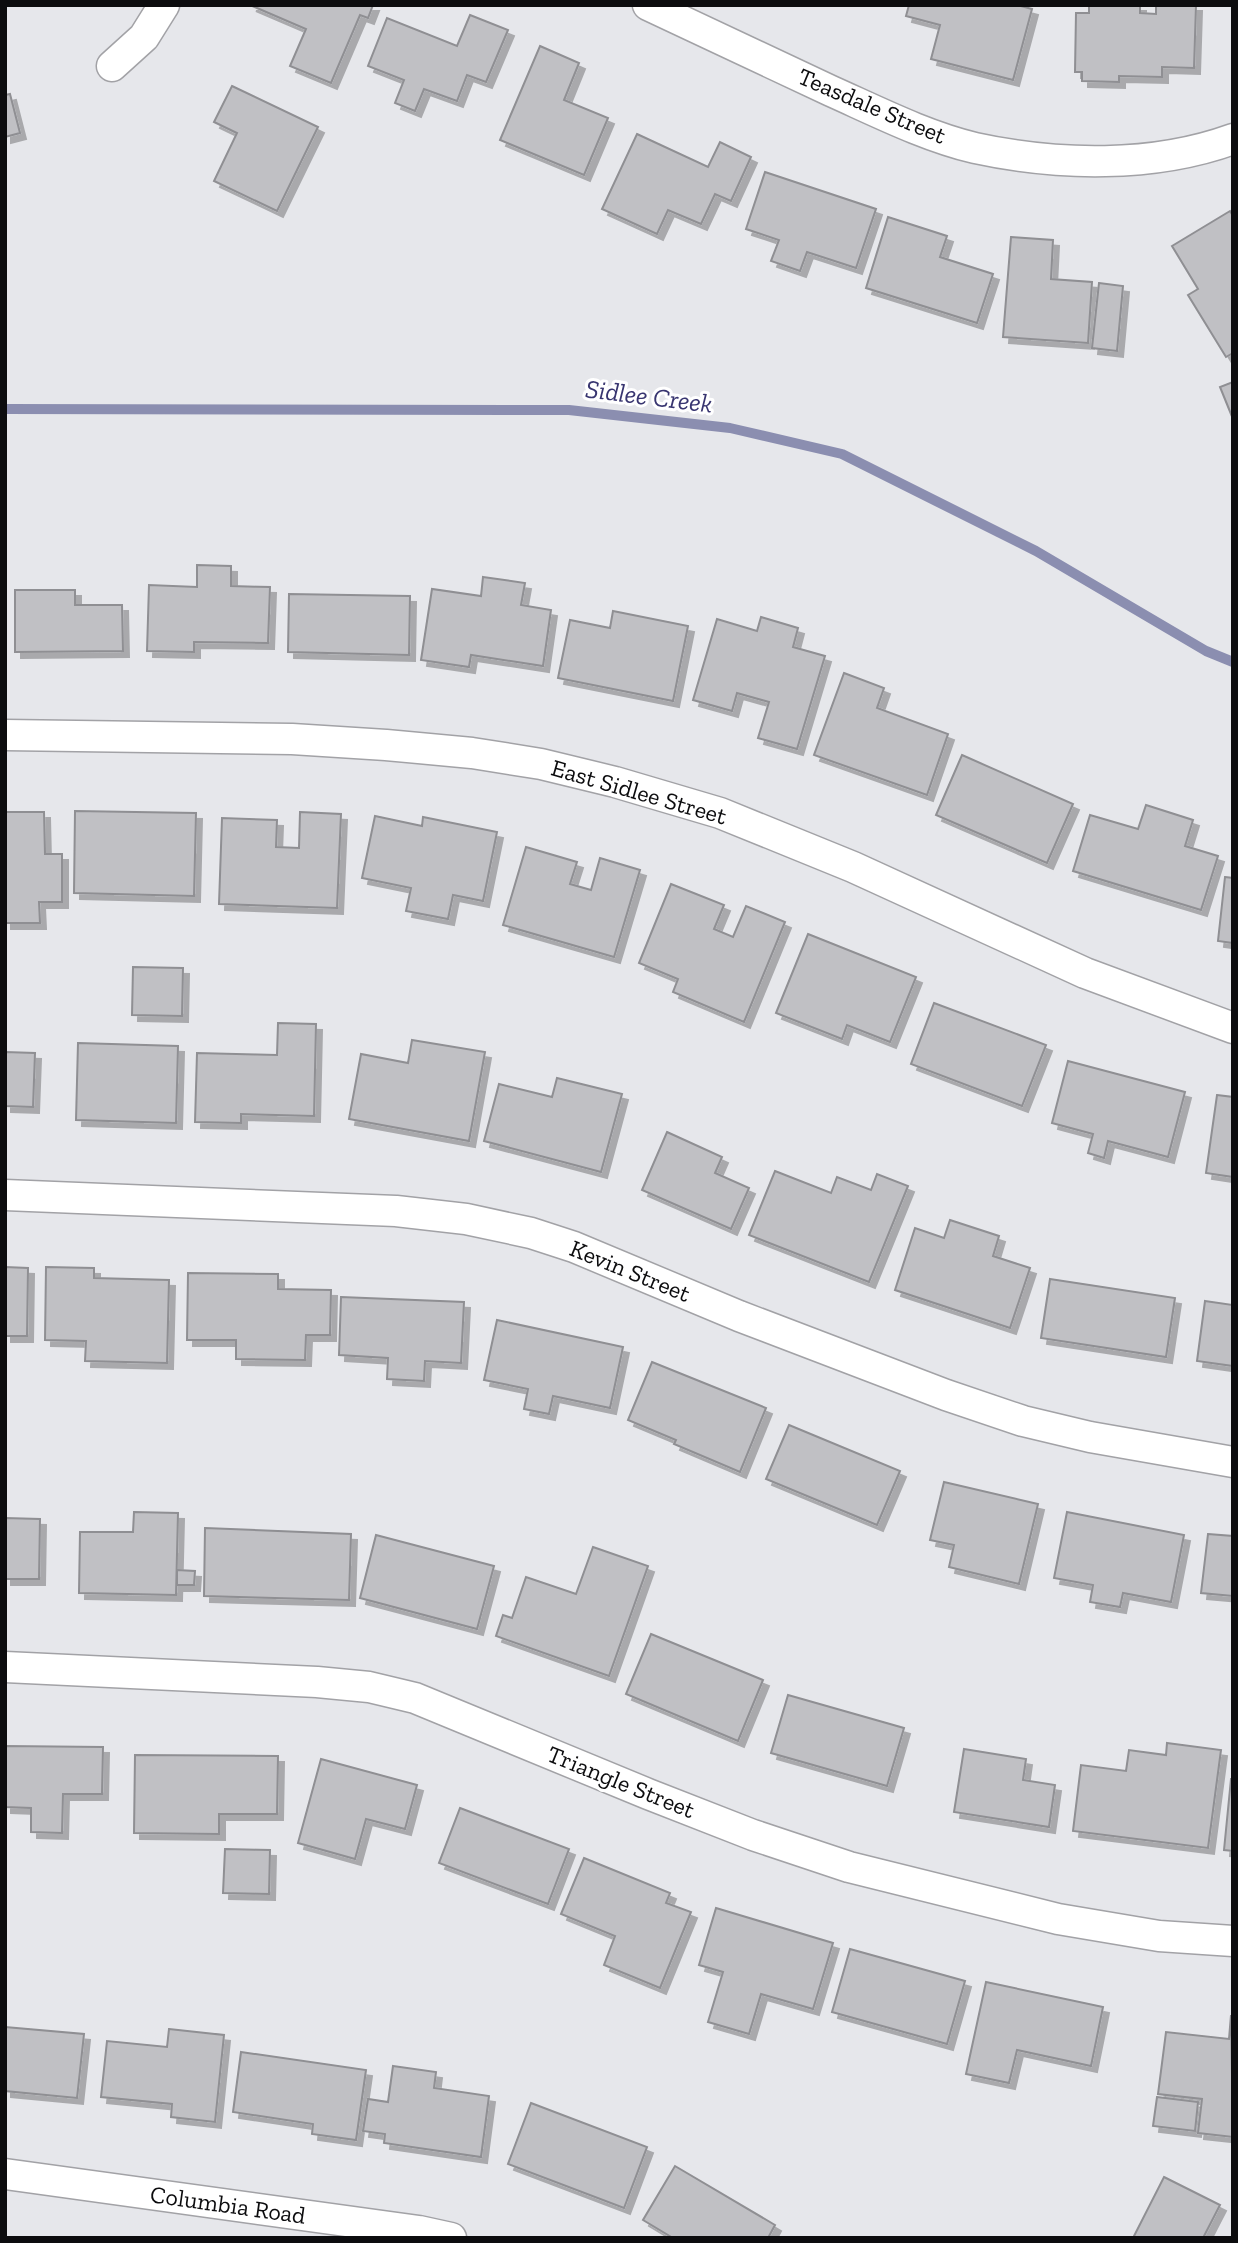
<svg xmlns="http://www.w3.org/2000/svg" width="1238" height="2243" font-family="'Zilla Slab',serif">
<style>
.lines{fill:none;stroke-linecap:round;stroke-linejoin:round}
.stream{stroke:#8b8eb0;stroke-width:10}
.building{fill:#c0c0c4;stroke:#8f8f93;stroke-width:2;filter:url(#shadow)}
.street-casing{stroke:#a2a2a6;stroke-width:33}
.street{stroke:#fff;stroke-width:30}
.labels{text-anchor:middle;stroke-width:6;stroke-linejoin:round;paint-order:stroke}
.street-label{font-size:24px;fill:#0c0c0e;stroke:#fff}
.water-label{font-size:26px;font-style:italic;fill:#383570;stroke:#fff}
</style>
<defs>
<filter id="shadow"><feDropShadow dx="6" dy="6" stdDeviation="0" flood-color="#0004"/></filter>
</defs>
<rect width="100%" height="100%" fill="#e6e7eb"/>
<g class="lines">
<polyline class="stream" points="5,409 569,410 730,428 842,454 1036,551 1206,651 1233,662"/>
</g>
<g class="building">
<polygon points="250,5 373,5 368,18 360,15 331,83 290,66 306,29"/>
<polygon points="909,5 1017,5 1032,9 1013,80 931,59 940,25 906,16"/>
<polygon points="1089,5 1140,5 1140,13 1156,14 1156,5 1196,5 1194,68 1162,67 1162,77 1119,76 1119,82 1082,81 1082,72 1075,72 1076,13 1089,13"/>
<polygon points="470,15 508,30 486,82 467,75 457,101 424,89 415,111 395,103 404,80 368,66 387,18 457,46"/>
<polygon points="540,46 579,63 564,100 608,118 584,175 500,140"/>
<polygon points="232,86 318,127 277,211 214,181 237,133 214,122"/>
<polygon points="10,94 20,133 5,137 5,95"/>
<polygon points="637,134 708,167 720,142 751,157 731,201 715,194 701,224 668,210 657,234 602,209"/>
<polygon points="765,172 876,209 856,268 807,252 800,271 771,261 779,240 746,229"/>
<polygon points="1230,211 1233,216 1233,353 1226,357 1188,295 1198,289 1172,246"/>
<polygon points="888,217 947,236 940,257 993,274 977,323 866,288"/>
<polygon points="1011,237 1053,240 1051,279 1092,282 1088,343 1003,337"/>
<polygon points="1099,283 1123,286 1117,351 1092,348"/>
<polygon points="1233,382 1233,419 1220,387"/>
<polygon points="197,565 231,566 231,586 270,587 268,643 194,642 194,652 147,651 149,585 197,587"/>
<polygon points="483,577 525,583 521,605 551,610 543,666 471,655 469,667 421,660 432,589 481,596"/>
<polygon points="15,590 75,590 75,605 122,605 123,651 15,652"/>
<polygon points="289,594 410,596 409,655 288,652"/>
<polygon points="613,611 688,626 673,701 558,678 570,620 610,628"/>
<polygon points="761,617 798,628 793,647 825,656 797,749 758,738 769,702 737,693 732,711 693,700 717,619 757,631"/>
<polygon points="844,673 884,688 877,708 948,734 927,795 814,755"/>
<polygon points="962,755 1073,804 1047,863 936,815"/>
<polygon points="1146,805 1193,820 1185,846 1218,856 1201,910 1073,871 1090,815 1138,829"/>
<polygon points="75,811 196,813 194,896 74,893"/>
<polygon points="5,812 44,812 45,854 62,854 62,902 39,902 40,923 5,923"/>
<polygon points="300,812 341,814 337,908 219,904 222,818 277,820 276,847 299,848"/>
<polygon points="375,816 422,826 423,817 497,832 483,901 453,895 448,919 406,911 411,888 362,878"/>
<polygon points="526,847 577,862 570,884 591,890 600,858 640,870 614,957 503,925"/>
<polygon points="1225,877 1233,878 1233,943 1218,941"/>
<polygon points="671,884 724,905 714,929 733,937 746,906 785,922 744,1022 673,992 678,979 639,963"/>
<polygon points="808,934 916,977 890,1042 847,1025 842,1039 776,1013"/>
<polygon points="133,967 183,968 182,1016 132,1015"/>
<polygon points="934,1003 1046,1045 1022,1106 911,1064"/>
<polygon points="278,1023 316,1024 314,1116 241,1114 241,1123 195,1122 197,1053 277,1055"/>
<polygon points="412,1040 485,1052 469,1141 349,1119 361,1054 408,1063"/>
<polygon points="78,1043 178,1046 176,1123 76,1120"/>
<polygon points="5,1052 35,1053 33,1107 5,1106"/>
<polygon points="1068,1061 1185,1092 1168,1157 1108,1141 1104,1158 1088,1153 1093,1134 1052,1123"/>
<polygon points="557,1078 622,1094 601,1172 484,1141 499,1084 552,1097"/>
<polygon points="1217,1095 1233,1097 1233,1177 1206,1173"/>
<polygon points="667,1132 722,1157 715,1173 749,1188 731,1229 642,1190"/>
<polygon points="775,1171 831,1193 837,1177 871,1190 877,1174 908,1186 869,1282 749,1235"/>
<polygon points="950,1220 999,1236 993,1256 1030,1268 1010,1328 895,1290 915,1228 944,1238"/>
<polygon points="5,1267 28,1268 27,1336 5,1336"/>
<polygon points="46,1267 94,1268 94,1278 169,1280 167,1363 85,1361 86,1341 45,1340"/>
<polygon points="188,1273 278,1274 278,1289 331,1290 330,1335 306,1335 305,1360 236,1359 236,1340 187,1340"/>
<polygon points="1050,1279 1175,1298 1166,1357 1041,1338"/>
<polygon points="341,1297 464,1302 461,1363 425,1361 424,1381 387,1379 388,1358 339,1355"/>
<polygon points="1205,1301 1233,1305 1233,1366 1197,1361"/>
<polygon points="497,1320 623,1347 610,1408 553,1396 549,1414 524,1409 528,1389 484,1380"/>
<polygon points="652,1362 766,1408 740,1472 674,1444 676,1440 628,1420"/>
<polygon points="789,1425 900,1471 877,1525 766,1479"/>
<polygon points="944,1482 1038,1504 1019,1584 949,1567 954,1545 930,1540"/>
<polygon points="134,1512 178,1513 176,1595 79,1593 80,1532 133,1532"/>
<polygon points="1067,1512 1184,1535 1171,1602 1123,1593 1120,1607 1090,1602 1093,1585 1054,1578"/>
<polygon points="5,1518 40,1519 39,1579 5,1579"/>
<polygon points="205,1528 351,1534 349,1600 204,1596"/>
<polygon points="1208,1534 1233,1536 1233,1596 1201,1593"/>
<polygon points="376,1535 494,1566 477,1629 360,1598"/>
<polygon points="593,1547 648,1566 609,1676 496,1636 503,1615 512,1618 526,1577 576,1594"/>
<polygon points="177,1570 195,1571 194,1585 177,1585"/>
<polygon points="651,1634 763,1680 738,1741 626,1694"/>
<polygon points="788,1695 904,1728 887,1786 771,1753"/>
<polygon points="1167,1743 1221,1750 1208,1848 1073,1831 1081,1765 1126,1771 1129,1750 1166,1755"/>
<polygon points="5,1746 103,1747 102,1794 63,1794 62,1833 31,1832 31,1808 5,1807"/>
<polygon points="964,1749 1026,1759 1023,1780 1055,1785 1049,1827 954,1812"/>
<polygon points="135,1755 278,1756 277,1814 219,1814 219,1834 134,1833"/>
<polygon points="321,1759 417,1785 405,1829 366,1819 355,1859 298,1843"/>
<polygon points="1231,1779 1233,1779 1233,1851 1224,1850"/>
<polygon points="460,1808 569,1849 548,1904 439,1863"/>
<polygon points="225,1849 270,1850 269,1894 223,1893"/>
<polygon points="584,1858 670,1893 666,1903 691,1912 660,1988 604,1965 615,1936 561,1914"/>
<polygon points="716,1908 833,1943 813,2009 761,1994 749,2034 708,2022 723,1972 699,1965"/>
<polygon points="850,1949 965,1981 947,2044 832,2012"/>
<polygon points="986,1982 1103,2007 1091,2066 1017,2050 1009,2083 966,2074"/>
<polygon points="1231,2015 1233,2137 1198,2133 1202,2099 1158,2094 1166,2032 1229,2039"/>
<polygon points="5,2027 84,2034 77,2098 5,2091"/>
<polygon points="169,2029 224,2035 215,2122 171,2117 172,2104 101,2097 107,2041 167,2047"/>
<polygon points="241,2052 366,2070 356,2140 312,2134 313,2124 233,2112"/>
<polygon points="393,2066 436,2072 434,2088 489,2096 481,2157 384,2143 385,2134 363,2131 368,2099 388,2102"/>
<polygon points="1157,2097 1198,2102 1195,2131 1153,2126"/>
<polygon points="531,2103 647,2147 624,2208 508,2164"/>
<polygon points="675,2166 775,2225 768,2238 673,2238 643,2220"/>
<polygon points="1164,2177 1220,2205 1203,2238 1133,2238"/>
</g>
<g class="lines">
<g class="street-casing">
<g id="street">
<path d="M648 5C709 34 770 62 831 91 878 112 925 136 975 148 1058 166 1153 168 1233 139"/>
<polyline points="112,66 144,37 164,5"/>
<polyline points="5,735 292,739 386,745 472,753 541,764 615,782 720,813 853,867 1085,973 1233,1028"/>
<polyline points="5,1195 396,1211 466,1219 531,1233 574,1247 739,1316 946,1395 1023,1421 1090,1437 1233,1462"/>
<polyline points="5,1667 317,1682 369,1687 415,1698 648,1794 753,1835 849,1867 1058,1919 1159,1936 1233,1941"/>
<polyline points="5,2174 419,2231 451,2238"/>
</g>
</g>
<use href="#street" class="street"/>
</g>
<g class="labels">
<g class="street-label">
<text transform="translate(872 106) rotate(23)" y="8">Teasdale Street</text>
<text transform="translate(639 792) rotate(16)" y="8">East Sidlee Street</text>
<text transform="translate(630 1271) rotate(22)" y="8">Kevin Street</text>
<text transform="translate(621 1782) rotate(22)" y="8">Triangle Street</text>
<text transform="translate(228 2205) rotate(8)" y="8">Columbia Road</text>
</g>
<g class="water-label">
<text transform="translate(649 396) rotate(7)" y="9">Sidlee Creek</text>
</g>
</g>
<rect width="1238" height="2243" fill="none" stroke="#0c0c0e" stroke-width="14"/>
</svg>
